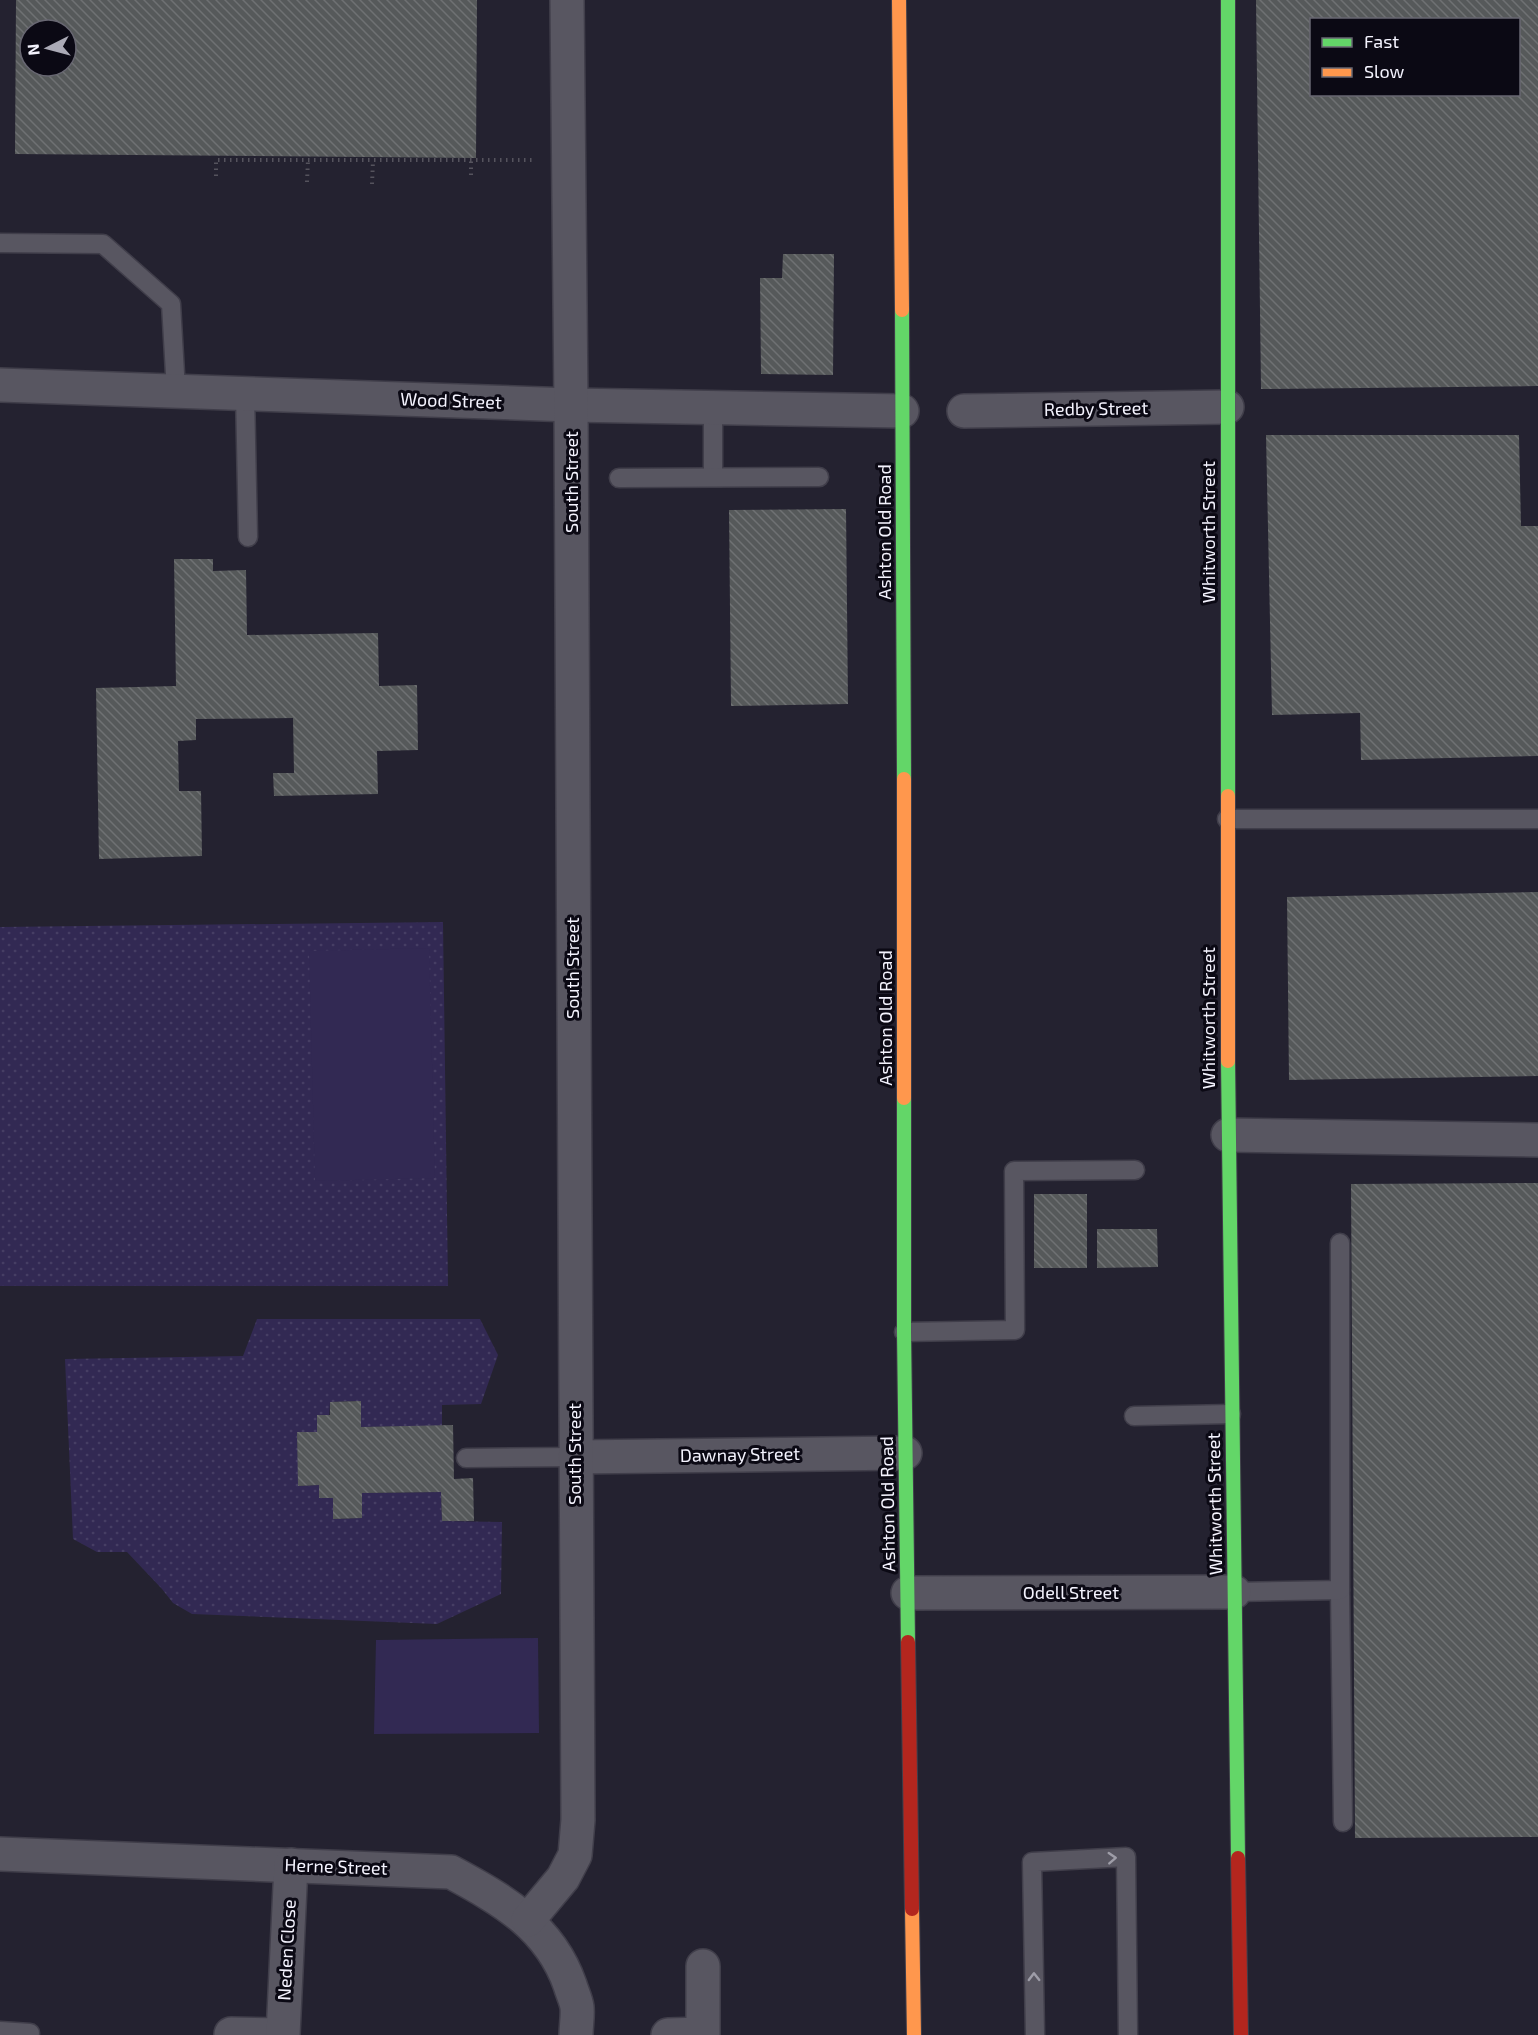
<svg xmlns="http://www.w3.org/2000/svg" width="1538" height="2035" font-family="'Exo 2',sans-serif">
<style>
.grass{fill:url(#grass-dots)}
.garden{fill:#322953}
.building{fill:url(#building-back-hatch);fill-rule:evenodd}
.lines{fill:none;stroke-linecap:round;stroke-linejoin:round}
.lane-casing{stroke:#403e4a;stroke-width:21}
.street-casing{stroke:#403e4a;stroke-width:36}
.fast-casing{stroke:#403e4a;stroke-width:16}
.slow-casing{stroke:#403e4a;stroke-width:16}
.jam-casing{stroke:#403e4a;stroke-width:16}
.path{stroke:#55535d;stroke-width:4;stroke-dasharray:1.5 4.5;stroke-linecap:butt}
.lane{stroke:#585661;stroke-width:18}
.street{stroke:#585661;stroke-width:33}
.fast{stroke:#63d668;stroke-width:14}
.slow{stroke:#ff974d;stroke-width:14}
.jam{stroke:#b3261e;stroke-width:14}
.oneway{stroke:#9e9da8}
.labels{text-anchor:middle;stroke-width:6;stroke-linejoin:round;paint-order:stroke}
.street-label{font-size:18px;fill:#f4f3fe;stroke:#0b0914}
</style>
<defs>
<pattern id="grass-dots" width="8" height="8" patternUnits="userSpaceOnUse" patternTransform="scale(1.5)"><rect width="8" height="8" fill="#322953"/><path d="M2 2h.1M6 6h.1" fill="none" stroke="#463e64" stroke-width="1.8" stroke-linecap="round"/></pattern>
<pattern id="building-back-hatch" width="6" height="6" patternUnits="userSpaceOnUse" patternTransform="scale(1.5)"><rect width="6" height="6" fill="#56595a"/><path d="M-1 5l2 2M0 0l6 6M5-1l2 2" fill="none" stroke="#6f7173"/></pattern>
</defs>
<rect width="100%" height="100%" fill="#242230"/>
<g class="grass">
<polygon points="443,922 448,1286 0,1286 0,927"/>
<polygon points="257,1319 480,1319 498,1355 481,1404 442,1405 442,1426 361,1427 360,1401 330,1402 329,1419 317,1416 317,1432 297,1432 299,1486 319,1485 333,1498 333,1519 362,1518 362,1493 441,1492 442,1521 502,1522 501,1594 437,1624 192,1614 173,1603 162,1589 127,1552 97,1552 73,1539 65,1359 243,1356"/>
</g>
<g class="garden">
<polygon points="429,948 435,1178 315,1181 309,951"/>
<polygon points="538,1638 539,1733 374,1734 376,1640"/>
</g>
<g class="building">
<path d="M16 0H477L476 158 15 154ZM30 30H66V66H30Z"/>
<path d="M1256 0H1538V386L1261 389ZM1312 20H1518V94H1312Z"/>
<polygon points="783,254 834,254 833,375 761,374 760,278 782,278"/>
<polygon points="1266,435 1519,435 1521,526 1538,526 1538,756 1361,760 1360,713 1272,715"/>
<polygon points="846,509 848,704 731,706 729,510"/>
<polygon points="174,559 213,559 213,571 246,570 247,635 378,633 379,686 417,685 418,750 377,751 378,794 274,796 273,773 294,773 293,718 196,719 196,740 178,741 179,791 201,791 202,856 99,859 96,688 176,686"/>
<polygon points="1538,892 1538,1076 1289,1080 1287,897"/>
<polygon points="1538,1183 1538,1837 1355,1838 1351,1184"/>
<rect x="1034" y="1194" width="53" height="74"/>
<polygon points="1097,1229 1157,1229 1158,1267 1097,1268"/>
<polygon points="361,1401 361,1427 453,1425 454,1479 473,1478 474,1521 442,1521 441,1492 362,1493 362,1518 333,1519 333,1498 319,1498 319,1485 298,1486 297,1432 317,1432 317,1415 330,1415 330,1402"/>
</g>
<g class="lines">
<g class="lane-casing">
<g id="lane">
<polyline points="0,243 103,244 171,304 176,391"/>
<polyline points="245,393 248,537"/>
<polyline points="713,476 713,408"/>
<polyline points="619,478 819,477"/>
<polyline points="1227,819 1538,819"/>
<polyline points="904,1332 1015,1330 1014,1171 1135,1170"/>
<polyline points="1134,1416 1231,1414"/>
<polyline points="466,1458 575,1457"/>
<polyline points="1340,1590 1343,1822"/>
<polyline points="1234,1592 1340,1590 1340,1243"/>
<polyline points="0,2031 30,2033"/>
<polyline points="1035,2035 1032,1862 1126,1857 1128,2035"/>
</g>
</g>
<g class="street-casing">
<g id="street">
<polyline points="0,385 571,405 902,411"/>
<polyline points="964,411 1227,407"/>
<polyline points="1228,1135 1538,1140"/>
<polyline points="575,1457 905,1453"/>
<polyline points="908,1593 1234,1592"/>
<path d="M0 1854 451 1872C503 1900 550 1927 570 1985 572 1992 576 2000 577 2007 578 2016 576 2026 576 2035"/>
<polyline points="528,1920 563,1878 575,1855 578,1820 571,405 567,0"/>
<polyline points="231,2034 280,2035"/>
<polyline points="283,2035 291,1865"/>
<polyline points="668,2035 703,2034 703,1966"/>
</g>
</g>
<g class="fast-casing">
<g id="fast">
<polyline points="1228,0 1228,796"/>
<polyline points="902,310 904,779"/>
<polyline points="1228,1061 1238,1858"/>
<polyline points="904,1098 904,1332 908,1642"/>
</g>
</g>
<g class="slow-casing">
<g id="slow">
<polyline points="899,0 902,310"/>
<polyline points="904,779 904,1098"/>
<polyline points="1228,796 1228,1061"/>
<polyline points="912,1909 914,2035"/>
</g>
</g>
<g class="jam-casing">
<g id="jam">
<polyline points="908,1642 912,1909"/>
<polyline points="1238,1858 1241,2035"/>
</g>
</g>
<g class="path">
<polyline points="471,175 471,161"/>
<polyline points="216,176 216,160 533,160"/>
<polyline points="307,182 308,160"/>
<polyline points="372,184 373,161"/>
</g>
<use href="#lane" class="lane"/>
<use href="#street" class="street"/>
<use href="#fast" class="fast"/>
<use href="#slow" class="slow"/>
<use href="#jam" class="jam"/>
</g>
<defs><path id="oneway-chevron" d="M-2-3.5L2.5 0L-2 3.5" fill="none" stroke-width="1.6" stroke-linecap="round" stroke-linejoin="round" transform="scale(1.5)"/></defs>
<g class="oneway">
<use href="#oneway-chevron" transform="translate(1112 1858) rotate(-3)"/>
<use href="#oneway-chevron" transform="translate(1034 1977) rotate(-91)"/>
</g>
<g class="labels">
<g class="street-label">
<text transform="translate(451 401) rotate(2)" y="6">Wood Street</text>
<text transform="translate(1096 409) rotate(-1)" y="6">Redby Street</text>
<text transform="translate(572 482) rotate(-90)" y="6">South Street</text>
<text transform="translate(885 532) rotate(-90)" y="6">Ashton Old Road</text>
<text transform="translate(1209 532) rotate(-90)" y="6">Whitworth Street</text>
<text transform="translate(573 968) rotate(-90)" y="6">South Street</text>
<text transform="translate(886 1018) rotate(-90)" y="6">Ashton Old Road</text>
<text transform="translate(1209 1018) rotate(-90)" y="6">Whitworth Street</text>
<text transform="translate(575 1454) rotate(-90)" y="6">South Street</text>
<text transform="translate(740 1455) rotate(-1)" y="6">Dawnay Street</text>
<text transform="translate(888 1504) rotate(-91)" y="6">Ashton Old Road</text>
<text transform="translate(1215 1504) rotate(-91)" y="6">Whitworth Street</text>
<text x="1071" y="1599">Odell Street</text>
<text transform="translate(336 1867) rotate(2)" y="6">Herne Street</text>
<text transform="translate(287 1950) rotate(-87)" y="6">Neden Close</text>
</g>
</g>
<rect x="1310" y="18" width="210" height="78" fill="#0b0914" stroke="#686772" stroke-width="1.5"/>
<rect x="1322" y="38" width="30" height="9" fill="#63d668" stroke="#686772" stroke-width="1.5"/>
<text x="1364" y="48" font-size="18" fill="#f4f3fe">Fast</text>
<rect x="1322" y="68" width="30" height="9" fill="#ff974d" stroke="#686772" stroke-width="1.5"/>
<text x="1364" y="78" font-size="18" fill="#f4f3fe">Slow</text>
<g transform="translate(48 48) rotate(264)"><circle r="28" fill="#0b0914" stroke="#686772" stroke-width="1.5"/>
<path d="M0-4.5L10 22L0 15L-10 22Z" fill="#abaab6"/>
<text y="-9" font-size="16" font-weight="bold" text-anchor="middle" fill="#f4f3fe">N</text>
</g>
</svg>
